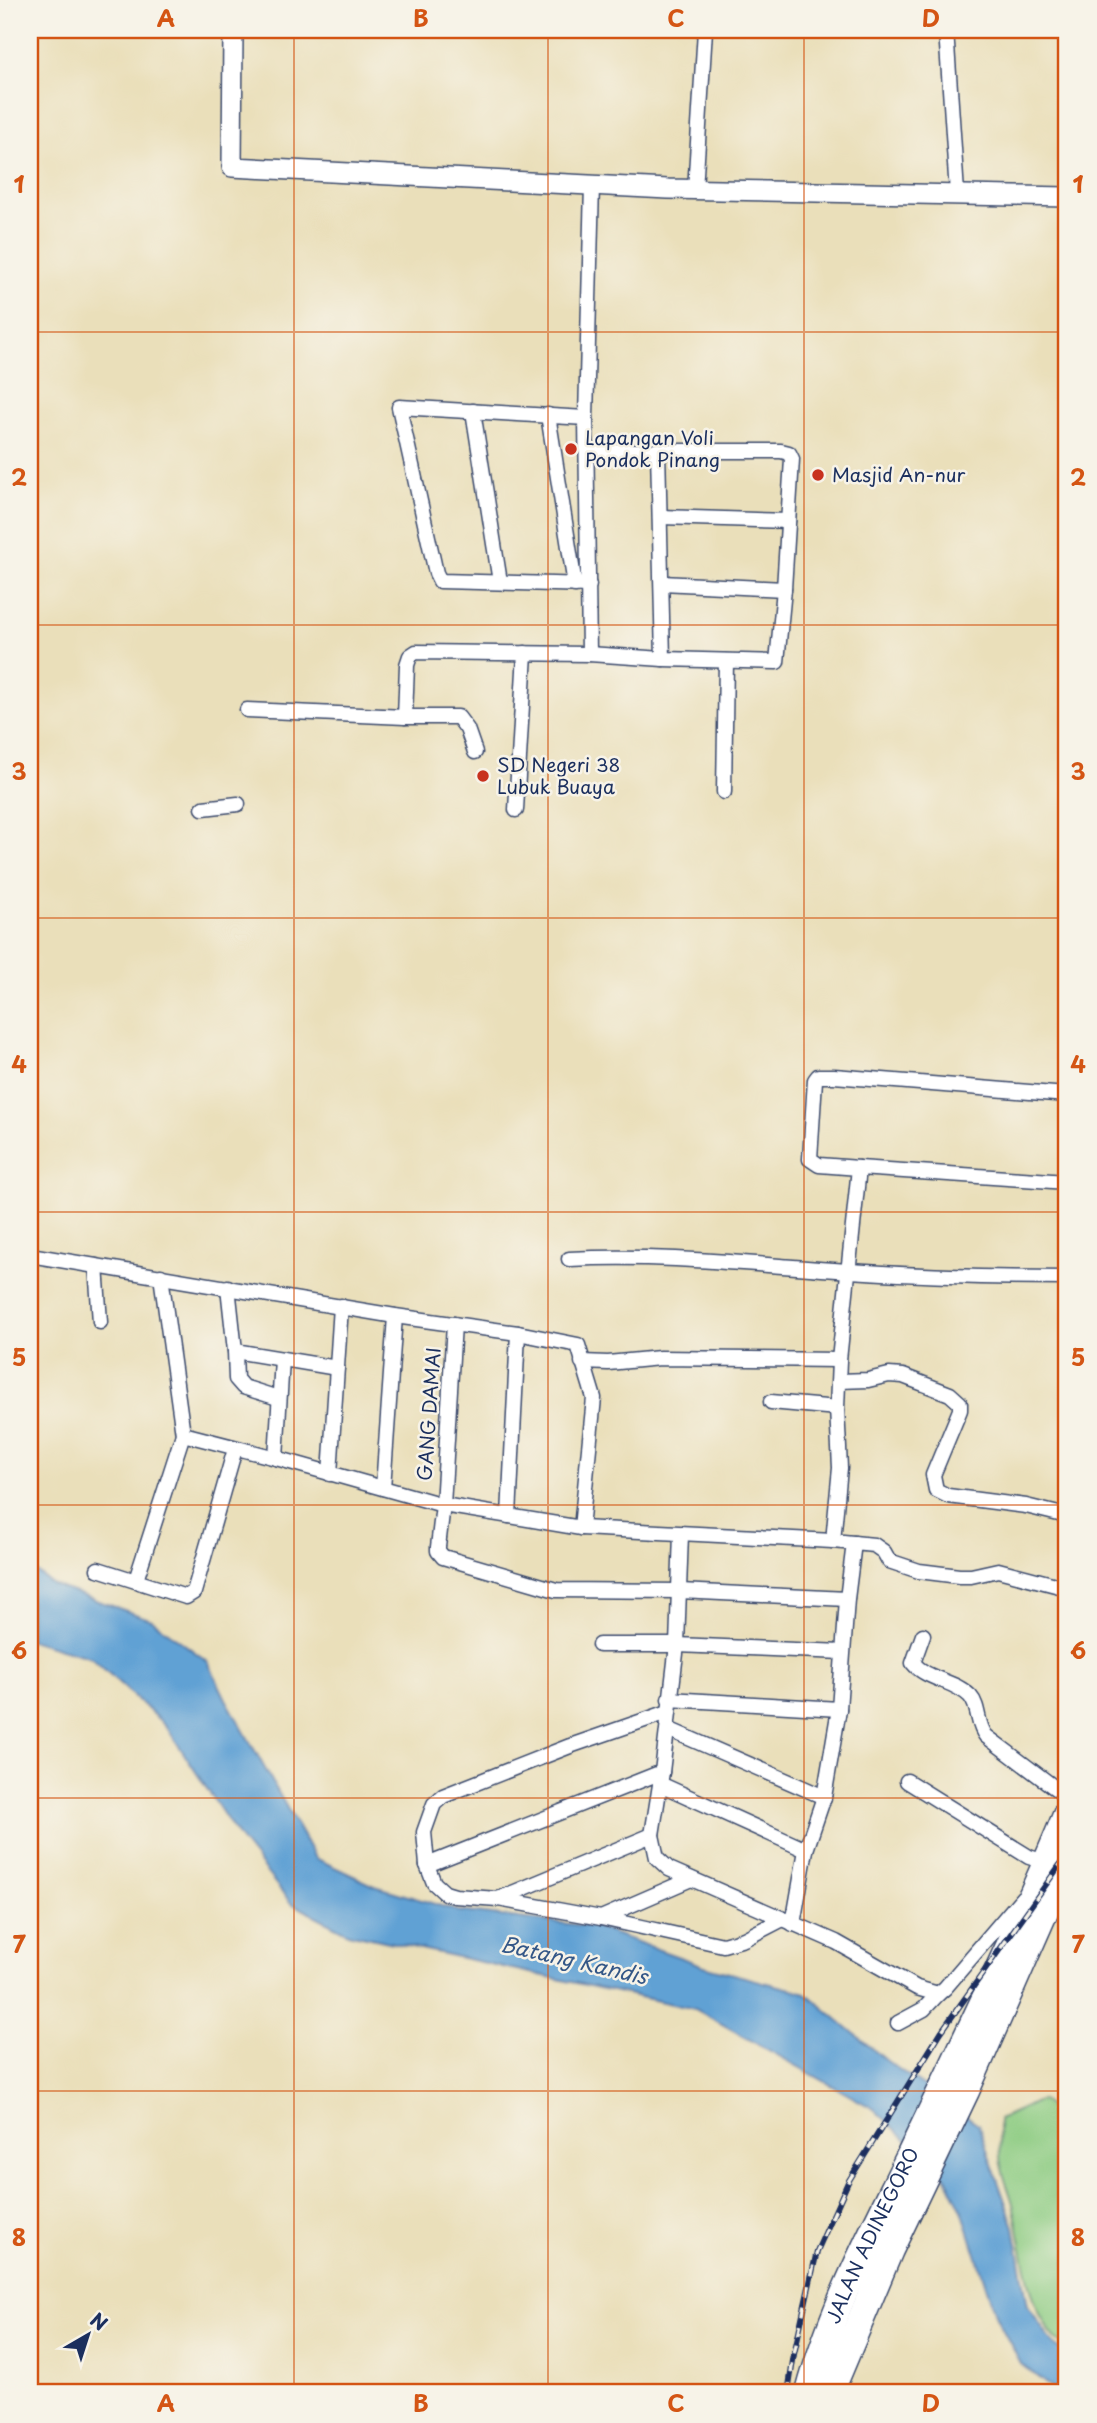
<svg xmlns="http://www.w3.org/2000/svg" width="1097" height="2423" font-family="'Playpen Sans',sans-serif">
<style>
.green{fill:#8ecc83;stroke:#547e70;stroke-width:2}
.water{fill:#61a1d4;stroke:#3e6899;stroke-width:2}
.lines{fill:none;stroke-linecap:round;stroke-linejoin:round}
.street-casing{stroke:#3a496c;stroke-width:17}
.secondary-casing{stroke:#3a496c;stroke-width:22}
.highway-casing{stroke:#3a496c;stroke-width:29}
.street{stroke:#fff;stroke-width:14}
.secondary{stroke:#fff;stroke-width:19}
.highway{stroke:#fff;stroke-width:26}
.rail-casing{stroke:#1b2f5e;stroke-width:6}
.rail{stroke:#f7f3e8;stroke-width:3.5;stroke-dasharray:10;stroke-linecap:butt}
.grid{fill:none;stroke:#d45514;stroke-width:2;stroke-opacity:0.55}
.poi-dot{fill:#c8321e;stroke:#f7f3e8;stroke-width:2.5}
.labels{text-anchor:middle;stroke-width:5;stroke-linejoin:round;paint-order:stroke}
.poi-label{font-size:19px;fill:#1b2f5e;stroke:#f7f3e8;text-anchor:start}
.street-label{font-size:19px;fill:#1b2f5e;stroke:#f7f3e8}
.water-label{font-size:21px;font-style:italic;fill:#345787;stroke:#f7f3e8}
.neatline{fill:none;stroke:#d45514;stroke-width:2.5}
.grid-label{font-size:23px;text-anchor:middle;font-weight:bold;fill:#d45514}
</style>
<rect width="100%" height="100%" fill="#f7f3e8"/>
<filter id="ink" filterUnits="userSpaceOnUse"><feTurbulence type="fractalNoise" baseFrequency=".0143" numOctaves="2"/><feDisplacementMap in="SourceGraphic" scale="14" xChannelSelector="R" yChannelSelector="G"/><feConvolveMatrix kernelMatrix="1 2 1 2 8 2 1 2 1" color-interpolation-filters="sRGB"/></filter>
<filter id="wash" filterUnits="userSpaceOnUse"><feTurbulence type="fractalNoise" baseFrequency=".00686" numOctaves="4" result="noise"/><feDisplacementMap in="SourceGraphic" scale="28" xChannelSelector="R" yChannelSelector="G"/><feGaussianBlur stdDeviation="1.57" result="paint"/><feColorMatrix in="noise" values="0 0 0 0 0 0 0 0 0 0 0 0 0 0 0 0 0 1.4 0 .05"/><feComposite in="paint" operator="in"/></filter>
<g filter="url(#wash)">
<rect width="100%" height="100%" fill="#eadfba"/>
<path class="green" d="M1041 2100 1055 2112 1067 2100V2349C1027 2319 1024 2249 1013 2204 1009 2189 1001 2173 1000 2157 999 2144 999 2131 999 2119Z"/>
<polygon class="water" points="30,1567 53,1585 152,1620 208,1662 226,1699 315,1858 375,1886 458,1911 595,1927 710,1968 806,1993 887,2061 978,2124 1014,2227 1028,2306 1055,2346 1067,2353 1067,2393 1058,2393 1021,2364 996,2317 962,2210 946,2177 874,2109 695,2009 348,1933 291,1903 239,1838 166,1726 92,1658 30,1640"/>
</g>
<g filter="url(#ink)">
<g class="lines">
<g class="street-casing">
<g id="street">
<polyline points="946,30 957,193"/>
<polyline points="695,190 705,30"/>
<polyline points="473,411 500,582"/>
<polyline points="548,415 575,585"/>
<polyline points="586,418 399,407 436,573 440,581 589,585"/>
<polyline points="658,450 663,659"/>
<polyline points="661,517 788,521"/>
<polyline points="662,583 784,589"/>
<polyline points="589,654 586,418 592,185"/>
<polyline points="247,710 405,717 407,665 410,656 416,652 589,654 663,659 777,662 784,589 792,459 789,453 781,451 587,451"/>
<polyline points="405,717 458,717 467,729 475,752"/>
<polyline points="724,792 726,661"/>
<polyline points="203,808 238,804"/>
<polyline points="516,810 525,653"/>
<polyline points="859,1168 1067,1182"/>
<polyline points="30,1255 395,1316 518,1333 578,1345 594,1398 581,1528"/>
<path d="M569 1259C663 1254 756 1265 850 1271 922 1276 995 1278 1067 1278"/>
<polyline points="96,1266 100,1322"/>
<polyline points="161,1276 183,1434 276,1458 443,1505 581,1528 833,1541 874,1545 884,1552 889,1561 919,1571 959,1576 971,1576 998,1570 1067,1588"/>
<polyline points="228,1287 235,1351 236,1379 243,1387 278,1398"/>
<polyline points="454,1324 443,1505 438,1547 438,1551 443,1557 556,1590 680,1591 847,1599"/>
<polyline points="235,1351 337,1368"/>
<polyline points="582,1362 608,1363 660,1358 839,1360"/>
<polyline points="839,1381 868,1380 889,1375 903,1376 950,1394 960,1403 960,1410 933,1475 936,1490 948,1496 1026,1506 1067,1516"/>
<polyline points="771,1402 837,1408"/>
<polyline points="276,1458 282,1359"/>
<polyline points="330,1474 341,1306"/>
<polyline points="383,1488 395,1316"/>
<polyline points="509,1516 518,1333"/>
<polyline points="681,1534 677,1645 662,1772 652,1835 657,1858 669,1869 836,1942 917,1988 938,1994 945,1988 1023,1897"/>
<polyline points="833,1541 840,1468 837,1408 839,1360 859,1168 819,1165 810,1159 815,1080 818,1076 834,1076 1067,1095"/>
<polyline points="98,1569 186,1597 194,1592 235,1449"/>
<polyline points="136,1580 183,1434"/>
<path d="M923 1635 913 1663C927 1680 954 1680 970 1696 980 1707 976 1724 986 1736L1067 1797"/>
<polyline points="599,1645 677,1645 842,1652"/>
<polyline points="669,1699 839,1709"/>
<polyline points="668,1712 570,1746 443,1796 434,1804 424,1832 427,1865 434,1883 445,1893 455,1896 498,1899 601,1918 691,1879"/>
<polyline points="668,1729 824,1797"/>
<polyline points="907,1781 1029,1857 1051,1864"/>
<polyline points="660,1784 806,1850"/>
<polyline points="427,1865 662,1772"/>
<polyline points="498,1899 652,1835"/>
<polyline points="601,1918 723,1945 744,1939 781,1920"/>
<polyline points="793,1924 806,1850 824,1797 839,1709 847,1599 854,1543"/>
<polyline points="898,2023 924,2009 938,1994"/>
</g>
</g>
<g class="secondary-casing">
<polyline id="secondary" points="233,30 232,167 668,189 1067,197"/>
</g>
<g class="highway-casing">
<g id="highway">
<path id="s1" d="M809 2393C830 2312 871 2235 908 2159 963 2045 1019 1930 1067 1813"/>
<polyline points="830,2393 890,2250 966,2091 1067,1861"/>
</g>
</g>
<use href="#street" class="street"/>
<use href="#secondary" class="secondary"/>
<use href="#highway" class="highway"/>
<g class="rail-casing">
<polyline id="rail" points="788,2393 794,2354 817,2251 848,2182 941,2032 1067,1855"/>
</g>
<use href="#rail" class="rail"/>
</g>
</g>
<path class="grid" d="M294 30V2393M548 30V2393M804 30V2393M30 332H1067M30 625H1067M30 918H1067M30 1212H1067M30 1505H1067M30 1798H1067M30 2091H1067"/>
<g class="poi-dot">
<circle cx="571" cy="449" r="7"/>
<circle cx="818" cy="475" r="7"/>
<circle cx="483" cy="776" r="7"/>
</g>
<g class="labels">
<g class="poi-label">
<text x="585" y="445">Lapangan Voli<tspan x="585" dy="22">Pondok Pinang</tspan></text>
<text x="832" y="482">Masjid An-nur</text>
<text x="497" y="772">SD Negeri 38<tspan x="497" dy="22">Lubuk Buaya</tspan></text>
</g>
<g class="street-label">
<text transform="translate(429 1414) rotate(-86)" y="7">GANG DAMAI</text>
<text dy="7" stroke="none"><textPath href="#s1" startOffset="170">JALAN ADINEGORO</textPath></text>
</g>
<g class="water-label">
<text transform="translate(574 1961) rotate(13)" y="7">Batang Kandis</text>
</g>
</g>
<rect width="1097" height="2423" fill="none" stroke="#f7f3e8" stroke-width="77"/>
<g transform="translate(88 2335) rotate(39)" stroke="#f7f3e8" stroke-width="5" paint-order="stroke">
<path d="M0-5L12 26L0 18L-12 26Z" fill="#1b2f5e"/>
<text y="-10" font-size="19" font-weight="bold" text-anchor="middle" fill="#1b2f5e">N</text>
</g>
<rect x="38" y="38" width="1020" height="2346" class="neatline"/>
<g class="grid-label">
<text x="166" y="27">A</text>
<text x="421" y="27">B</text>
<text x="676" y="27">C</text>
<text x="931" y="27">D</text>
<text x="19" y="193">1</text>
<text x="1078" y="193">1</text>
<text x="19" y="486">2</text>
<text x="1078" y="486">2</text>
<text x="19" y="780">3</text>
<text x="1078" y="780">3</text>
<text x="19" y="1073">4</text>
<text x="1078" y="1073">4</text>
<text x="19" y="1366">5</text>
<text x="1078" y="1366">5</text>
<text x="19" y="1659">6</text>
<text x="1078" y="1659">6</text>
<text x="19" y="1953">7</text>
<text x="1078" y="1953">7</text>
<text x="19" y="2246">8</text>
<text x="1078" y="2246">8</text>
<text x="166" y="2412">A</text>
<text x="421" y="2412">B</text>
<text x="676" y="2412">C</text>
<text x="931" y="2412">D</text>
</g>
</svg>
